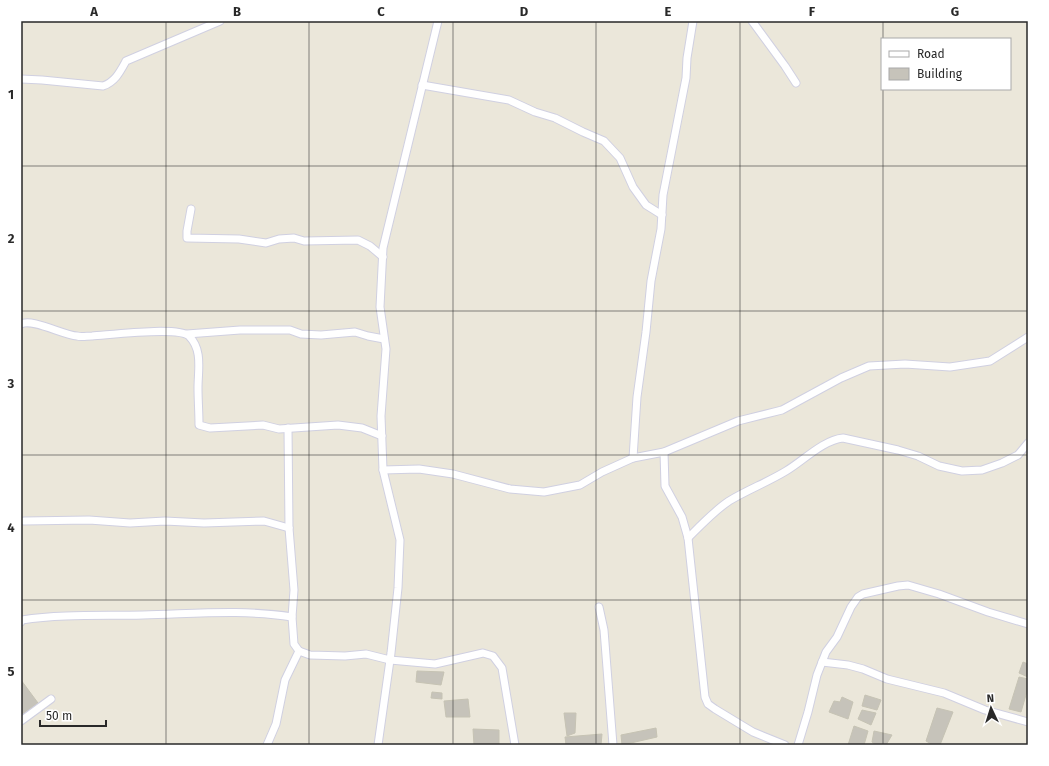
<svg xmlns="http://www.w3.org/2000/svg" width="1049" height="766" font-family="'Fira Sans',sans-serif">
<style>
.building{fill:#c6c3ba;stroke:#c6c3b4}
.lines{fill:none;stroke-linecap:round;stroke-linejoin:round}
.minor-casing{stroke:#d0d0e1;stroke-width:9}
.minor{stroke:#fff;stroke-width:7}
.grid{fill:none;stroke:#292929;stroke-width:1;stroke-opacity:0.55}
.neatline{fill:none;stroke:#292929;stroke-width:1.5}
.grid-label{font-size:13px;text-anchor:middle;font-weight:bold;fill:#292929}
</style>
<rect width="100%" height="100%" fill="#ebe7da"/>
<g class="building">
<polygon points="1023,662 1028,664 1028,677 1019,673"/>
<polygon points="417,671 444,672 441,685 416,682"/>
<polygon points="1019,677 1028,679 1028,688 1021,712 1009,709"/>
<polygon points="21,680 38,703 21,715"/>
<polygon points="432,692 442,693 442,699 431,698"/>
<polygon points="865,695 881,700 877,710 862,706"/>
<polygon points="842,697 853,702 848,719 829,712 834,701 840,702"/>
<polygon points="468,699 470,717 446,717 444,701"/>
<polygon points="937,708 953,712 940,745 933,745 926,741"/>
<polygon points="862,710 876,713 871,725 858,719"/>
<polygon points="564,713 576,713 575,733 567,736"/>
<polygon points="854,726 868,731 864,745 848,745"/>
<polygon points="656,728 657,737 622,745 621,735"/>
<polygon points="473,729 499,730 499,744 474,745"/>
<polygon points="874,731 892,735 886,745 876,745 872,742"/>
<polygon points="602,734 601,745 566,745 565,737"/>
</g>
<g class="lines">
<g class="minor-casing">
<g id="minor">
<polyline points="752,21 785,66 796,83"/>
<path d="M21 79 42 80 103 86C115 82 120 72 126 61L220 21"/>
<polyline points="422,85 509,100 535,112 555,118 583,132 604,141 620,158 633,187 646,205 662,215"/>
<polyline points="191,209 187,231 187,238 239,239 266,243 279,239 294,238 304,241 358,240 370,246 383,257"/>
<path d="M21 324C32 318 63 335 77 336 81 337 87 336 92 336 109 335 178 326 189 336 203 350 198 370 198 388 198 400 199 412 199 425L210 428 263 425 279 429 338 425 362 428 382 436"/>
<polyline points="187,334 240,330 290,330 301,334 321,335 355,332 368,336 384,339"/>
<polyline points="288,428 289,528 294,590 292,617 294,644 299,651 310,655 345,656 366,654 390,660 435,664 483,653 493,656 502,668 515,745"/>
<polyline points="664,452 665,486 682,517 688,538 705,697 708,704 715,709 753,732 785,745"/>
<polyline points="633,458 637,397 646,332 651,281 661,229 663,195 686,78 687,58 693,21"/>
<polyline points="383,470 419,469 453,474 510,489 544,492 580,485 602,472 633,458 664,452 738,421 782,410 841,378 869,366 905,364 950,367 990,361 1028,337"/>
<polyline points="24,521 89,520 130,523 165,521 204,523 264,521 289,528"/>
<path d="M688 538C701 525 714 511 729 501 747 490 768 482 786 471 803 461 823 440 843 438L898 450 918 456 939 466 962 471 982 470 1002 463 1018 455 1028 443"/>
<polyline points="599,607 604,630 613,745"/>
<path d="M21 622 22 620C62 614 103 616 143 615 193 614 243 609 292 617"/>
<polyline points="822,662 848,665 863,669 887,679 944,693 985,710 1028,722"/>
<polyline points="21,721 51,699"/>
<polyline points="267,745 276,724 285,680 299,651"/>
<polyline points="378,745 391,653 398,588 400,540 383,470 381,416 386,349 380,307 383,248 438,21"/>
<polyline points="798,745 808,712 817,675 826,652 837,637 851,607 858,597 863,594 898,586 908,585 939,594 988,612 1028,624"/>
</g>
</g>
<use href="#minor" class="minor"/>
</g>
<path class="grid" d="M166 21V745M309 21V745M453 21V745M596 21V745M740 21V745M883 21V39M883 89V745M21 166H1028M21 311H1028M21 455H1028M21 600H1028"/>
<rect width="1049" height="766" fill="none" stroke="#ffffff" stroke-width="44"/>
<rect x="881" y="38" width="130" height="52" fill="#ffffff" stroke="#a9a9a9"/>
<rect x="889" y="51" width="20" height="6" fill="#ffffff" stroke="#a9a9a9"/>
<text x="917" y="58" font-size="12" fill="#292929">Road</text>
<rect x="889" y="68" width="20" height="12" fill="#c6c3ba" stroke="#a9a9a9"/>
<text x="917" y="78" font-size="12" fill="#292929">Building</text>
<g transform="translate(991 708) rotate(356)" stroke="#ffffff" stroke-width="3" paint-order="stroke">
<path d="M0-3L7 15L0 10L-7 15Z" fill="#292929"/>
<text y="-6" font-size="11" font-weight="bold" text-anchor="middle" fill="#292929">N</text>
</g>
<path d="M40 720v6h66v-6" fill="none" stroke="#292929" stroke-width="2"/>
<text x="46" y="720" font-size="12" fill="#292929" stroke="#ffffff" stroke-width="3" paint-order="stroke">50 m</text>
<rect x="22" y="22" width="1005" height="722" class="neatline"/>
<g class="grid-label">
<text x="94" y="16">A</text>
<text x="237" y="16">B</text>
<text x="381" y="16">C</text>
<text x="524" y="16">D</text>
<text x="668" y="16">E</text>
<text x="812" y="16">F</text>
<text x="955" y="16">G</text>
<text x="11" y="99">1</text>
<text x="11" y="243">2</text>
<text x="11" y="388">3</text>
<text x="11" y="532">4</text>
<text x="11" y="676">5</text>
</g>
</svg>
